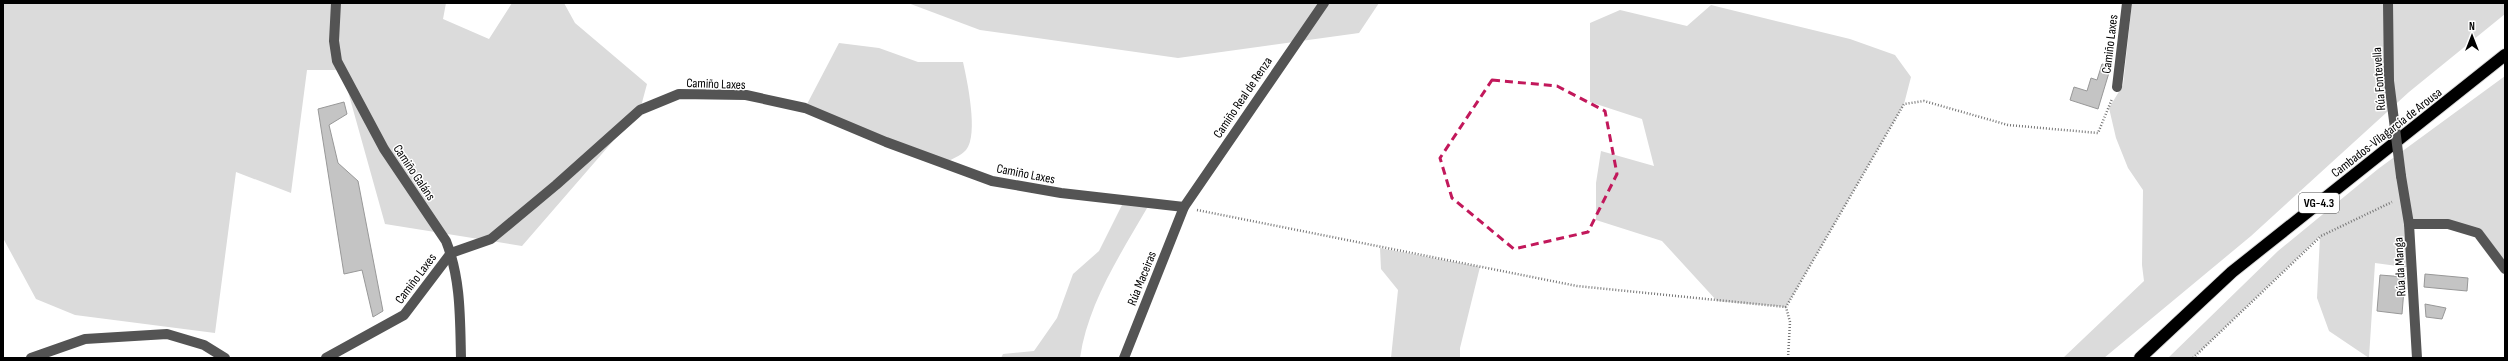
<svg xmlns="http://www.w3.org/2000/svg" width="2508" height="361" font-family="'Sofia Sans Condensed',sans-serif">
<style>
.green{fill:#dbdbdb}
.building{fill:#c4c4c4;stroke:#989898}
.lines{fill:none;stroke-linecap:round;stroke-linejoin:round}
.highway-casing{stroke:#dbdbdb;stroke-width:14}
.path{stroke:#767676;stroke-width:2.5;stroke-dasharray:1 2;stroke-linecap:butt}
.minor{stroke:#545454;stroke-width:10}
.highway{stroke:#000;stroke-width:12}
.minor-bridge{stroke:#545454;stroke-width:10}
.marked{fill:none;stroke:#c2185b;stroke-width:3;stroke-dasharray:8 5;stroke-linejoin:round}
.labels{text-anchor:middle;stroke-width:3;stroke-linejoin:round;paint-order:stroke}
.shield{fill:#fff;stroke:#4c4c4c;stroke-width:1}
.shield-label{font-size:12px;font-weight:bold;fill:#000}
.street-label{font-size:13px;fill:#000;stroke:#fff}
</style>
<rect width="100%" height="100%" fill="#fff"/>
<g class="green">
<polygon points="3,3 446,3 443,19 489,39 512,3 564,3 575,23 647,84 640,110 522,246 385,224 342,70 307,70 291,193 236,172 215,333 75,315 36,299 3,238"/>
<polygon points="908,3 1379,3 1359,33 1178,58 980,30"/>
<polygon points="2132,3 2505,3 2505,14 2409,92 2251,236 2104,358 2063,358 2144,281 2142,265 2143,190 2128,168 2116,138 2109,108 2123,85"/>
<polygon points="1711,5 1850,39 1895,55 1911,77 1904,104 1786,307 1717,301 1662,241 1596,220 1596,183 1601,151 1654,166 1642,119 1590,102 1590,23 1620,10 1687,26"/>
<path d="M839 43 879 48 918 62H963C967 80 979 135 966 150 961 156 951 159 945 163L805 108Z"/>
<polygon points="2505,76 2505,269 2478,233 2410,224 2412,268 2375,263 2369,358 2329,331 2317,298 2320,236 2193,358 2168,358 2278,251 2378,169"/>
<path d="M1124 201 1150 203C1122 252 1088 302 1080 358H1001L1003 354 1034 351 1057 318 1073 274 1099 251Z"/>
<polygon points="1380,248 1480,267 1460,348 1460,358 1391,358 1398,290 1381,269"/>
</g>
<g class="building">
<polygon points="2102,64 2111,66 2098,109 2070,100 2074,87 2087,91 2091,78 2097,80"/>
<polygon points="344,102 347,114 329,125 338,163 358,181 383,311 373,317 362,270 344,274 318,109"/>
<polygon points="2425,274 2468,278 2467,291 2424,287"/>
<polygon points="2380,275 2405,277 2402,314 2377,311"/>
<polygon points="2425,304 2446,308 2442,319 2426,317"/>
</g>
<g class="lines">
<g class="highway-casing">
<polyline id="highway" points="2140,358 2232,272 2505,55"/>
</g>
<g class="path">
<polyline points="1197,210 1577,286 1786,307"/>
<polyline points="1788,358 1790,322 1786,307 1904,104 1924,101 2008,125 2098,133 2112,99"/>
<polyline points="2193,358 2321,236 2392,202"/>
</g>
<g class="minor">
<path d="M336 3 334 41 337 61 384 149 446 241C461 279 460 318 461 358"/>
<polyline points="2388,3 2389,81"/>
<polyline points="2117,87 2127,3"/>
<polyline points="2401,176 2409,224 2417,358"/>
<polyline points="2409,224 2448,224 2478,233 2505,269"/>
<polyline points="31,358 85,339 167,334 204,345 225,358"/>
<polyline points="326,358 404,315 451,253 491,239 556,185 640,110 679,94 746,95 805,108 886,142 992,181 1061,193 1184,207"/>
<polyline points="1124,358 1184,207 1324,3"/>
</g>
<use href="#highway" class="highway"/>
<polyline class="minor-bridge" points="2389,81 2401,176"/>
</g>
<path class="marked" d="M1492 80 1557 86 1605 111 1617 174 1588 232 1514 249 1452 198 1440 158Z"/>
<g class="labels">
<rect class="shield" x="2299" y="193" width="40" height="20" rx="3"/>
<g class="shield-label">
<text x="2319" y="207">VG-4.3</text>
</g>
<g class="street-label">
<text transform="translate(2109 44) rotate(-83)" y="5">Camiño Laxes</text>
<text transform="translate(2378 79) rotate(-94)" y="5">Rúa Fontevella</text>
<text transform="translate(716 83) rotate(2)" y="5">Camiño Laxes</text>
<text transform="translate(1242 97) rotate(-56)" y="5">Camiño Real de Renza</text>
<text transform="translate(2386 132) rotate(-38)" y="5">Cambados-Vilagarcía de Arousa</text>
<text transform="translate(415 172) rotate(56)" y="5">Camiño Galáns</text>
<text transform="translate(1026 173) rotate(11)" y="5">Camiño Laxes</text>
<text transform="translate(2399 267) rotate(-93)" y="5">Rúa da Manga</text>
<text transform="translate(415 278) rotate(-53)" y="5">Camiño Laxes</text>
<text transform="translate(1141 278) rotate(-68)" y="5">Rúa Maceiras</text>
</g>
</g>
<rect width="2508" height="361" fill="none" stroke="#000000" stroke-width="8"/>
<g transform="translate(2472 36)" stroke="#ffffff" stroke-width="3" paint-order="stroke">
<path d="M0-3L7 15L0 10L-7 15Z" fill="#000000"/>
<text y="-6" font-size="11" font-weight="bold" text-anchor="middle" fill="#000000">N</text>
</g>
</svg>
